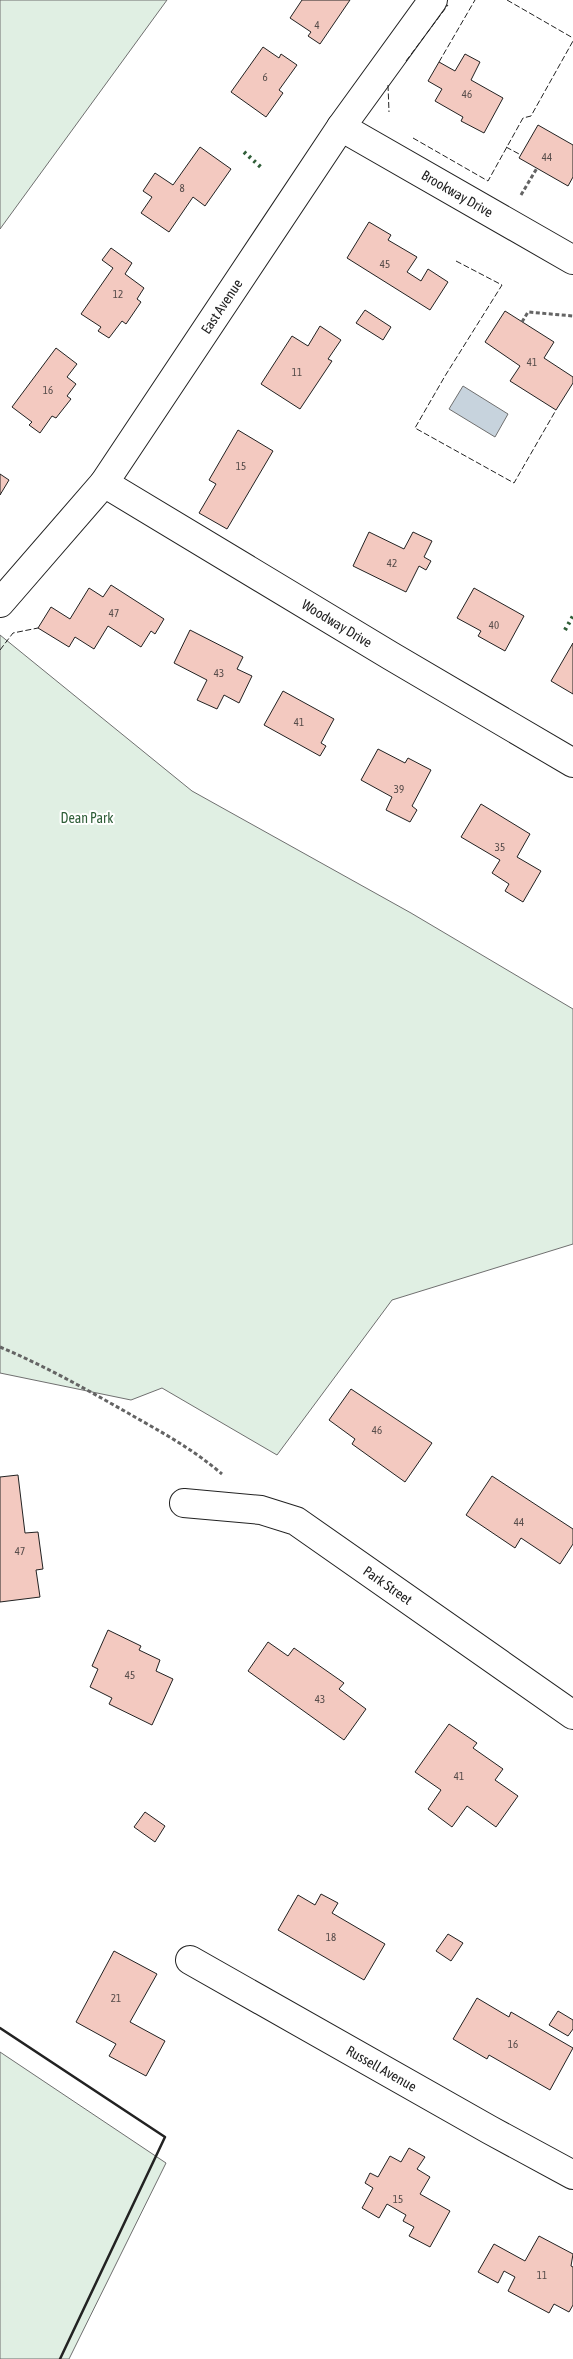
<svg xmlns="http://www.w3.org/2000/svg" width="573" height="2359" font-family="'Asap Condensed',sans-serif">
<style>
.green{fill:#e0efe3;stroke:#6f6f6f}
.water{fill:#c7d3dd;stroke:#6f6f6f}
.building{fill:#f3c9c0;stroke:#222}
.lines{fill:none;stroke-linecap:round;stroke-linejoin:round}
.minor-casing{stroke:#222;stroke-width:30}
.path{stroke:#646464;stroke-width:3;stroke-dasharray:4 2.5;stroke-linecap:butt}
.minor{stroke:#fff;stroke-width:28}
.hedge{stroke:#2f5e38;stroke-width:4;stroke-dasharray:2.5 4;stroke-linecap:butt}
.fence{stroke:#222;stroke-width:1;stroke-dasharray:6 2.5;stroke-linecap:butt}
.wall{stroke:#222;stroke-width:2.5}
.labels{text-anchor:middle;stroke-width:4;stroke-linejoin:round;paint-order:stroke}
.number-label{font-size:11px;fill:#564c4a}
.street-label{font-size:14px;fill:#222;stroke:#fff}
.park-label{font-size:14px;fill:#2f5e38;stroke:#fff}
</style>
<rect width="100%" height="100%" fill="#fff"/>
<g class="green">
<polygon points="0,0 167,0 0,229"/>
<polygon points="0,635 192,791 411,913 573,1009 573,1244 392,1300 277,1455 162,1388 131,1400 0,1373"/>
<polygon points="0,2052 166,2163 69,2359 0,2359"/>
</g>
<polygon class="water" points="463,386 508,414 495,437 449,409"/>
<g class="building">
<polygon points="302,0 350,0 320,44 308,36 311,32 290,18"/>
<polygon points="263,47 279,58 281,54 297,65 279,90 283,93 266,117 231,92"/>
<polygon points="465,54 480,62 471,80 503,98 484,133 461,121 463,117 435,101 442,89 428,81 439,62 455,71"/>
<polygon points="538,125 573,145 573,177 568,186 519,158"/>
<polygon points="200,147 231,169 205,206 193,197 169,232 141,213 152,197 143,191 155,173 173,185"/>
<polygon points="369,222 391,235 388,240 417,257 407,272 421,281 428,269 448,282 430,310 347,258"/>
<polygon points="111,248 132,263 125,274 144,288 137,299 141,302 126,324 122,321 109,338 98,331 101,327 81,314 113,268 102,260"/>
<polygon points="365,310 391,327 383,340 356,323"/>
<polygon points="505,311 554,342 544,358 573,377 573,383 556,410 510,381 520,366 485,342"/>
<polygon points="320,326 341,340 328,359 332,361 300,409 261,384 292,336 308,346"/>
<polygon points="56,348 77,364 67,377 76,384 67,396 71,399 56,418 52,416 40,433 29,425 32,422 12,407"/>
<polygon points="238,430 273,451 227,529 199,513 216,484 209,480"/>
<polygon points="0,474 9,480 0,495"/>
<polygon points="369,532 404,549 413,532 432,541 424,557 431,561 426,570 419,566 406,592 353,566"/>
<polygon points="111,585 164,619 155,634 151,631 141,647 108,626 94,649 75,637 69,647 38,628 51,607 70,619 89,588 103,597"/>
<polygon points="474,588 524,616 505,651 478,636 481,631 457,618"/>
<polygon points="190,630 243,657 237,669 252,676 239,703 224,695 217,709 197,700 207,680 174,663"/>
<polygon points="573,643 573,694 551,681"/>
<polygon points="283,691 334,719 321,743 326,746 320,756 264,725"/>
<polygon points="378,749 405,763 408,758 431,770 412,806 417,810 410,822 386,810 392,797 361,780"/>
<polygon points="481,804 530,834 517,857 541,871 523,902 505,891 509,884 492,873 500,860 461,837"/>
<polygon points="351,1389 432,1443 405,1482 352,1444 355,1439 329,1420"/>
<polygon points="18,1475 25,1533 38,1532 43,1569 36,1570 40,1597 0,1602 0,1477"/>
<polygon points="492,1476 573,1529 573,1544 560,1564 521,1538 515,1548 466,1515"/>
<polygon points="108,1630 141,1646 139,1650 160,1660 156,1671 173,1679 152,1725 109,1704 112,1698 90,1687 98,1669 92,1666"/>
<polygon points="268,1642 288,1656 294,1648 344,1683 339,1689 366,1709 344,1740 248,1671"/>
<polygon points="449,1724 477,1743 473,1748 503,1769 495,1780 518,1796 496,1827 467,1806 452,1827 428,1809 441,1790 415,1772"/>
<polygon points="145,1812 165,1826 155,1842 134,1827"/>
<polygon points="321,1894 338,1903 332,1913 385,1944 364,1980 278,1930 298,1895 315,1905"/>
<polygon points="448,1934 463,1943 451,1961 436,1951"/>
<polygon points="114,1951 157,1974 130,2022 165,2041 146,2076 109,2056 116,2044 76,2022"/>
<polygon points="477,1998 509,2017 511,2012 573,2048 550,2090 489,2055 487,2059 453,2039"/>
<polygon points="558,2011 573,2020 573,2029 568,2036 549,2025"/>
<polygon points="409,2148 425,2157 417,2169 430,2177 420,2194 450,2211 430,2247 409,2236 414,2227 403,2221 406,2215 387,2204 379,2218 362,2208 373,2188 365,2183 370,2173 378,2177 390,2156 401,2162"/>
<polygon points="539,2236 573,2254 571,2266 573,2267 573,2305 569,2312 554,2304 549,2313 508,2291 515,2277 504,2271 498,2283 478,2272 494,2244 525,2261"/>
</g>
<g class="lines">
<g class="minor-casing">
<g id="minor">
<path id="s1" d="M341 127 573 260"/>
<path id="s2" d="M104 483 391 656 573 763"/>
<path id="s3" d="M0 603 104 483 341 127 433 0"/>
<path id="s4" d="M184 1503 261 1510 296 1521 573 1715"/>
<path id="s5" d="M190 1960 490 2130 573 2175"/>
</g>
</g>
<g class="path">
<polyline points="521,195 537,168"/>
<polyline points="522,322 528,312 573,316"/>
<path d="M0 1347C50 1368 96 1395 142 1421 172 1438 196 1452 222 1474"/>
</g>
<use href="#minor" class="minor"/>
<g class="hedge">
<polyline points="244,152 263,169"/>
<polyline points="565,630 573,616"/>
</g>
<g class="fence">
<polyline points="507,0 573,38"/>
<polyline points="406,61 448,5"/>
<polyline points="439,62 475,0"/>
<polyline points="388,85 389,112"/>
<polyline points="413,138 488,181 523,118 531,116 573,41"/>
<polyline points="506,147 521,155"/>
<polyline points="456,261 502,285 445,376 415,428 514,483 556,410"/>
<polyline points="0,650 13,633 38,628"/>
</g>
<polyline class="wall" points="0,2028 165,2137 60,2359"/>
</g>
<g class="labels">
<g class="number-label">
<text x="317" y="29">4</text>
<text x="265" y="81">6</text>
<text x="467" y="98">46</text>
<text x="547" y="161">44</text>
<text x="182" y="192">8</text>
<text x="385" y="268">45</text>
<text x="118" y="298">12</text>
<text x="532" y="366">41</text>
<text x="297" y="376">11</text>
<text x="48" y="394">16</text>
<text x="241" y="470">15</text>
<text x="392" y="567">42</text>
<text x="114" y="617">47</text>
<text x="494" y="629">40</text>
<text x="219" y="677">43</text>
<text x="299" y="726">41</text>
<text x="399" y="793">39</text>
<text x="500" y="851">35</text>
<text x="377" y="1434">46</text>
<text x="519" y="1526">44</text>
<text x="20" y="1555">47</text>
<text x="130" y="1679">45</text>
<text x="320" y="1703">43</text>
<text x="459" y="1780">41</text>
<text x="331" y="1941">18</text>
<text x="116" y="2002">21</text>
<text x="513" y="2048">16</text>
<text x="398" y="2203">15</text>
<text x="542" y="2279">11</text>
</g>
<g class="street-label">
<text dy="5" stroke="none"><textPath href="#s1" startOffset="134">Brookway Drive</textPath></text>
<text dy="5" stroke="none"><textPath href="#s3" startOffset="371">East Avenue</textPath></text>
<text dy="5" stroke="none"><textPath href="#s2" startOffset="272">Woodway Drive</textPath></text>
<text dy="5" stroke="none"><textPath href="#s4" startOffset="226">Park Street</textPath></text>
<text dy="5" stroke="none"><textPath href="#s5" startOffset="220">Russell Avenue</textPath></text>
</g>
<g class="park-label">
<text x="87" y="823">Dean Park</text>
</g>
</g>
</svg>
